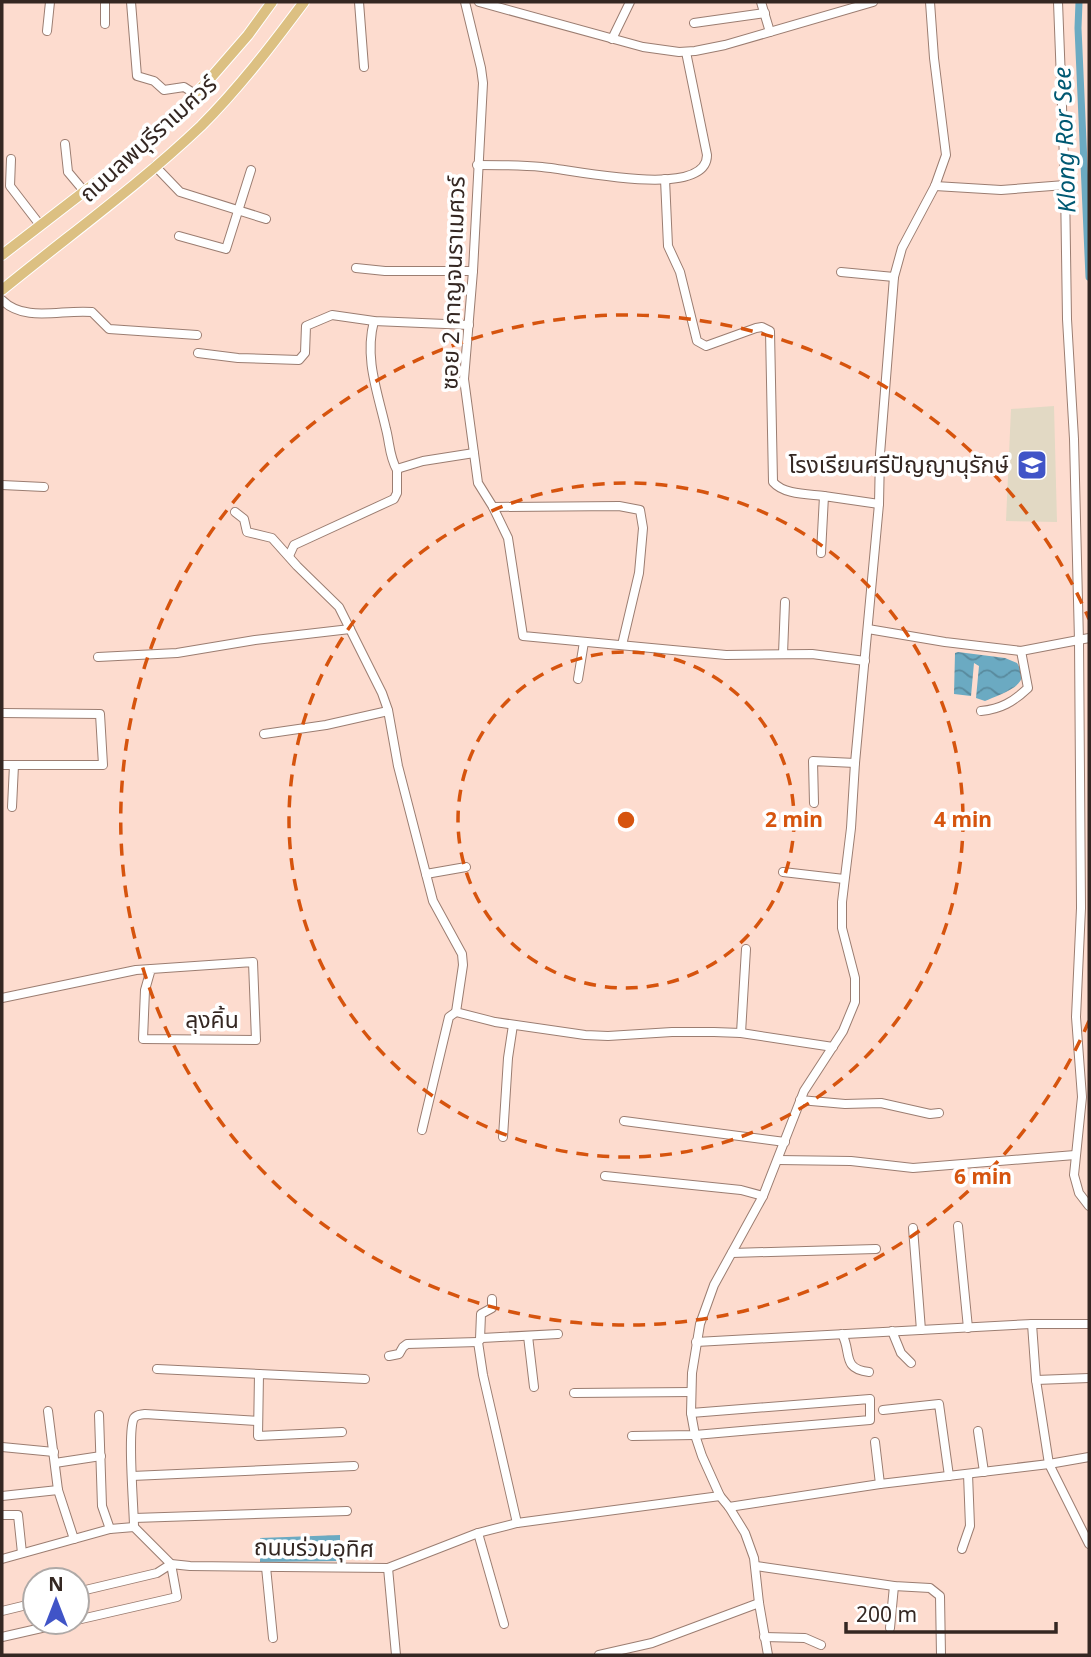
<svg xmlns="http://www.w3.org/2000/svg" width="1091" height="1657" font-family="'Noto Sans','Noto Sans Thai',sans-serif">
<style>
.education{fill:#e2d9c4}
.water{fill:url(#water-waves)}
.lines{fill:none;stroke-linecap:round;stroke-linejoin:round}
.canal{stroke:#6baac2;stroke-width:7}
.minor-casing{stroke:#9b7d71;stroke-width:10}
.major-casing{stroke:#fff;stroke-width:12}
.minor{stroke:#fff;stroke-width:8}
.major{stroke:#dcc082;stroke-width:10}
.ring{fill:none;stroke:#d6540e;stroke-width:3.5;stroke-dasharray:12 9}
.labels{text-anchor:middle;stroke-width:7;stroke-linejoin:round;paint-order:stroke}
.street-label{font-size:23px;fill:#342722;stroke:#fff}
.poi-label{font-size:23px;fill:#342722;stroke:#fff;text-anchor:end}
.water-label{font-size:24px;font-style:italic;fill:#005973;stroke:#fff}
.centre{fill:#d6540e;stroke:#fff;stroke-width:3.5}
.ring-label{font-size:21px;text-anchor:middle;font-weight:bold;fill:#d6540e;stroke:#fff;stroke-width:7;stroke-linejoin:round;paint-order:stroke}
</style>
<defs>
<pattern id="water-waves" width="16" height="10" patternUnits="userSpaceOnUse" patternTransform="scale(1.75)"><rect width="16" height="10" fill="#6baac2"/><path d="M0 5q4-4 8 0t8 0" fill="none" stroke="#598a9d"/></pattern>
</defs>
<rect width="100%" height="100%" fill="#fddccf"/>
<polygon class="education" points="1054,406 1057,522 1006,521 1011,409"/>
<g class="water">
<path d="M958 652 1005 658 1017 663C1019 666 1021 670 1022 674 1024 688 995 696 985 701L976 698 979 666 974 663 971 696 954 694 955 653Z"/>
<polygon points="340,1535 340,1554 345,1555 345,1561 260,1562 260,1538"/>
</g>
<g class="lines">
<polyline class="canal" points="1079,2 1078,28 1089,277"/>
<g class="minor-casing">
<g id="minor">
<polyline points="105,2 105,24"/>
<polyline points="131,2 137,76 154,81 164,90 184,87 195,94"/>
<polyline points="359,2 364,67"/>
<polyline points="465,2 481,68 483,83 473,271 464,379 478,483 493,507 508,538 523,636 726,655 812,654 865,661"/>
<polyline points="479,2 643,47 679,52 695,51 725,45 873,2"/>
<polyline points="761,2 770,32"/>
<polyline points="1058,2 1065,185 1067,319 1074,439 1079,641 1081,908 1076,1017 1082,1097 1074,1175 1079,1193 1089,1206"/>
<polyline points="694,23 765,13"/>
<polyline points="47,31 50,2"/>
<polyline points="612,39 630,2"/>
<polyline points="65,144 68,172 84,191"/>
<polyline points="11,159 10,186 40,225"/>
<path d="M477 165C498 165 520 165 542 167 570 169 707 201 707 155L686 52"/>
<polyline points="155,166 180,192 266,219"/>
<path d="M665 179 668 246 680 272 697 341 706 346 756 328 762 327 770 331 773 482C784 495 809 494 824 496"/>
<polyline points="935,186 1001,190 1065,185"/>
<polyline points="179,236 226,249 251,170"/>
<polyline points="356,268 385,271 473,271"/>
<polyline points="841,272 894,277"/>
<path d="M2 300C25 323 62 309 92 312L109 329 197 335"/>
<path d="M374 321C364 359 378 393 386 429 390 444 389 456 397 470"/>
<polyline points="198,353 238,358 299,360 305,353 306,326 332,315 374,321 469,325"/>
<polyline points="2,485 44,487"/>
<polyline points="493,507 619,506 640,510 643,528 639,573 622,645"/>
<polyline points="235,512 244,519 247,532 272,538 297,566 339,607 382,693 388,710 398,766 433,901 462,954 463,965 456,1012 495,1022 585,1035 608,1036 672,1032 714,1032 741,1033 833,1047"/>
<polyline points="821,553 824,496 879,504"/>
<polyline points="289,556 294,545 394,499 397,493 397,470 400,468 423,461 474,453"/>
<polyline points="868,629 945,642 1021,651 1089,638"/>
<polyline points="783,654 785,602"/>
<polyline points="98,657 177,653 255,640 350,629"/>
<polyline points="578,679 584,642"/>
<path d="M981 711C1001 709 1013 702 1028 688L1021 651"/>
<polyline points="2,713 100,714 103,765 2,765"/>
<polyline points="264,734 326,725 388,711"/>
<polyline points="814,803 813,761 855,763"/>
<polyline points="12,807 14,765"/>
<polyline points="783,872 844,879"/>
<polyline points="426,874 466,867"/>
<polyline points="2,998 136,970 151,969 253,962 256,1040 143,1039 145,990 151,969"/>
<polyline points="741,1033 746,949"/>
<polyline points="800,1100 845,1104 881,1103 930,1114 939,1113"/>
<polyline points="624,1121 785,1142"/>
<polyline points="422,1130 449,1017 456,1012"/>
<polyline points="503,1137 508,1058 513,1025"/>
<polyline points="778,1160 851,1161 913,1168 1075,1155"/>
<polyline points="605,1176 741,1190 763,1196"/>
<polyline points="958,1226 968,1328"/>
<polyline points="913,1228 921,1330"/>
<polyline points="732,1253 876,1249"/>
<polyline points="1032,1324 1036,1380 1049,1464 1089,1544"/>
<polyline points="892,1331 901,1353 911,1363"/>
<path d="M842 1334C852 1352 841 1369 869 1372"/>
<polyline points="528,1336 534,1387"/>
<polyline points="480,1339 481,1314 492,1308 492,1299"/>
<polyline points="696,1342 1032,1324 1089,1324"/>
<polyline points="389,1356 399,1354 403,1347 407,1344 478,1342"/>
<polyline points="157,1369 365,1379"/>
<polyline points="259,1374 258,1436 342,1432"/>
<polyline points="1036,1380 1089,1378"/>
<polyline points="574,1393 691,1392"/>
<polyline points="883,1410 939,1404 949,1476"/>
<polyline points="48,1411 58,1490 74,1539"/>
<polyline points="99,1415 102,1506 110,1529"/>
<polyline points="978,1431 984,1472"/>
<polyline points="632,1436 695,1435 870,1420 870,1399 691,1413"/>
<polyline points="875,1442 880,1484"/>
<polyline points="2,1447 54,1452"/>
<polyline points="55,1463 101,1456"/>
<polyline points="132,1476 354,1466"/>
<polyline points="2,1496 58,1490"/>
<polyline points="729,1507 880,1484 1049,1464 1089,1457"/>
<polyline points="2,1515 18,1515 22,1553"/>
<polyline points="134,1518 347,1511"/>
<polyline points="517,1523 483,1375 478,1342 482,1338 558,1334"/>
<path d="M134 1527C134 1509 127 1430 134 1418 137 1414 140 1415 145 1414L258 1421"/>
<polyline points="478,1533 504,1624"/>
<polyline points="962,1549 970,1526 968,1474"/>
<polyline points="2,1559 110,1529 134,1527 171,1564 190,1566 388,1568 478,1533 517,1523 720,1496"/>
<polyline points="756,1566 894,1586 930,1588 940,1596 941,1655"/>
<polyline points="266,1567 273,1638"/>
<polyline points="388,1568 396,1655"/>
<polyline points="77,1592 157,1573 171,1564 177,1597 77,1620"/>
<polyline points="2,1611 35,1603"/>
<polyline points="890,1628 894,1586"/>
<polyline points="2,1637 68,1622"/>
<polyline points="764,1637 805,1638 821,1645"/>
<polyline points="599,1655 652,1643 759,1603"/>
<polyline points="768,1655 759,1603 754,1558 745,1533 729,1507 720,1496 702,1456 695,1435 691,1413 692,1373 700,1324 714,1285 763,1196 804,1091 843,1031 855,1002 855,978 842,928 842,902 851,828 855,763 879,504 880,454 894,277 902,248 935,186 946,155 934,58 930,2"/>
</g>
</g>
<g class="major-casing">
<g id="major">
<polyline points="2,255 147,143 208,81 248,35 272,2"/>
<path d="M2 290C68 236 139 185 201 126 239 88 272 45 304 2"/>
</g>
</g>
<use href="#minor" class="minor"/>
<use href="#major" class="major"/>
</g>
<g class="ring">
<circle cx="626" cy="820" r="168"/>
<circle cx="626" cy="820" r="337"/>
<path d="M1089 1021A505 505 0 1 1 1089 619"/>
</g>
<defs>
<g id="school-square" transform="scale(1.575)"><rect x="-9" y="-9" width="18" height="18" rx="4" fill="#4054c7" stroke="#fff"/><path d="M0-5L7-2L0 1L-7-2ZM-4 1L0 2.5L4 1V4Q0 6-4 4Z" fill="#fff"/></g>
</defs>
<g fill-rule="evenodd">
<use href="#school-square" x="1032" y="465"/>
</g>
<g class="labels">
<g class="street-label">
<text transform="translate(148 139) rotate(-42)" y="8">ถนนลพบุรีราเมศวร์</text>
<text transform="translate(453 283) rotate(-88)" y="8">ซอย 2 กาญจนราเมศวร์</text>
<text x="212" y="1028">ลุงคิ้น</text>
<text transform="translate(314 1548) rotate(1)" y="8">ถนนร่วมอุทิศ</text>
</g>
<g class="poi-label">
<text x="1009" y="473">โรงเรียนศรีปัญญานุรักษ์</text>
</g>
<g class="water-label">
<text transform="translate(1065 140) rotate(-92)" y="8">Klong Ror See</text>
</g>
</g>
<circle cx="626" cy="820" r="10" class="centre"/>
<g class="ring-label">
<text x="794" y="827">2 min</text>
<text x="963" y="827">4 min</text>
<text x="983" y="1184">6 min</text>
</g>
<rect width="1091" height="1657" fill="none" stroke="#342722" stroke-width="7"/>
<g transform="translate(56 1601)"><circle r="33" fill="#ffffff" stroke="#aea9a7" stroke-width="2"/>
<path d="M0-5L12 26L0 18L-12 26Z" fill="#4054c7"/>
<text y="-10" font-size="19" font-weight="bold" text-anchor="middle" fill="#342722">N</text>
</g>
<path d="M846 1622v10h210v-10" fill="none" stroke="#342722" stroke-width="3.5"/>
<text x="856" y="1622" font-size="21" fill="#342722" stroke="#ffffff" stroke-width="5" paint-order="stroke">200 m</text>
</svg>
